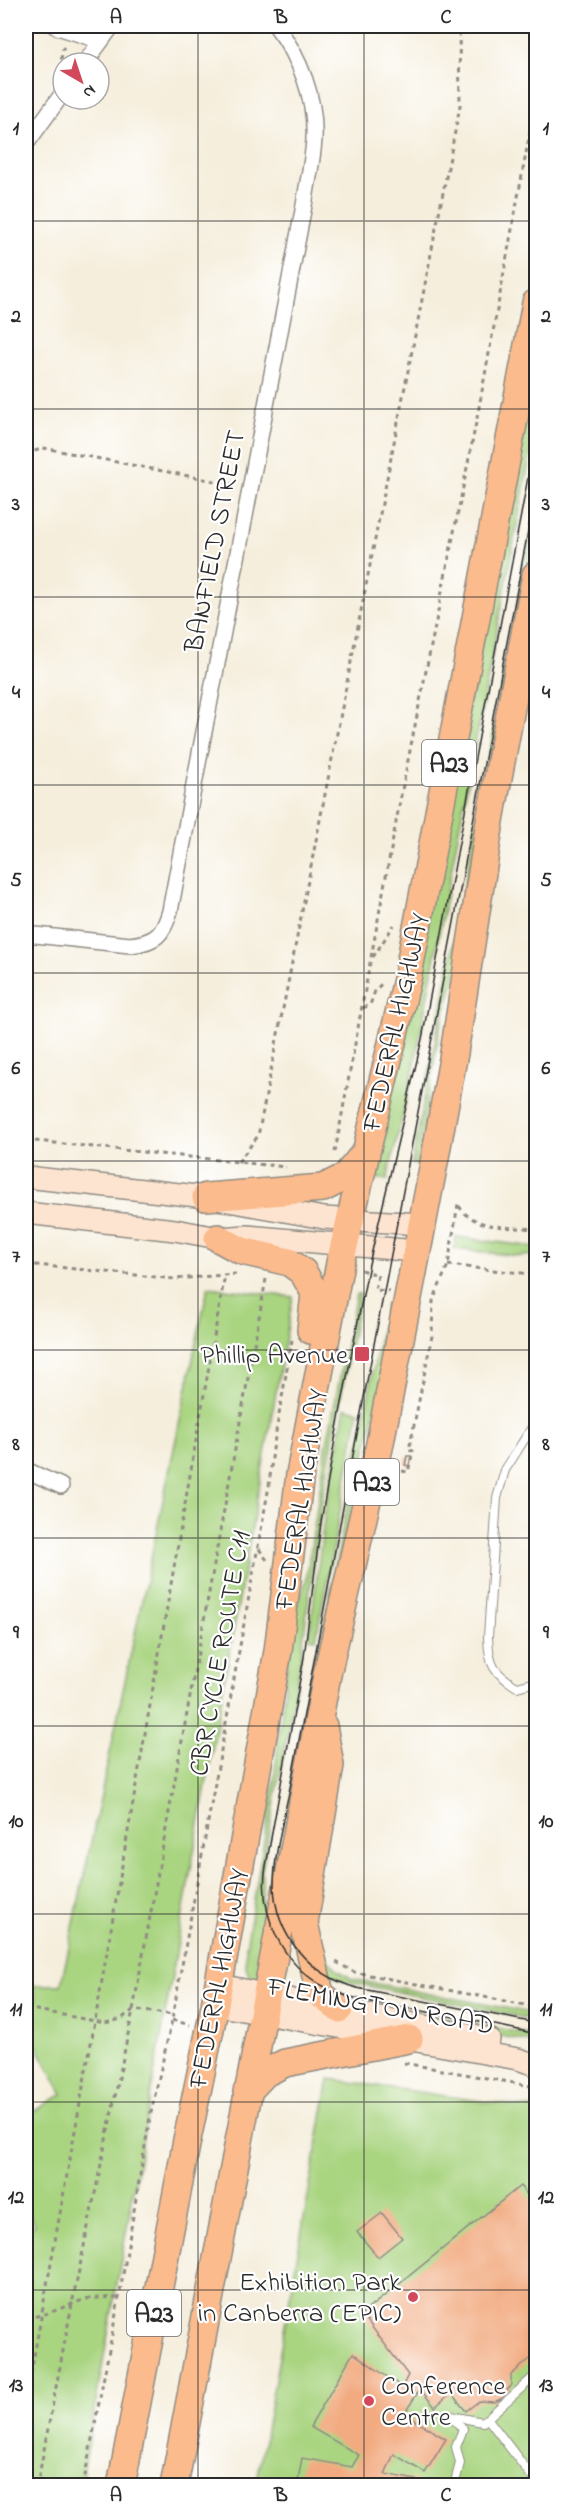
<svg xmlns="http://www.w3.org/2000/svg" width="562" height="2511" font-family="'Indie Flower',sans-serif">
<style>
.green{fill:#a9d480;stroke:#6a8056;stroke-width:1.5}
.building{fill:#f2ab81}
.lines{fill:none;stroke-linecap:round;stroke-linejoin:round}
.lane-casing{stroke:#908c84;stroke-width:10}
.street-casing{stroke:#908c84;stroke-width:18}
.secondary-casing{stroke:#908c84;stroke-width:24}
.highway-casing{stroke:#908c84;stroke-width:30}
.path{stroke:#908c84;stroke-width:3;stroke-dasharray:4.5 4.5;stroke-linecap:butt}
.lane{stroke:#fff;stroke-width:8}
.street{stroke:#fff;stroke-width:15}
.secondary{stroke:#fde4d1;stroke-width:21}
.highway{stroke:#fbbb8c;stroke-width:27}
.tram{stroke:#2b2b2b;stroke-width:1.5}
.grid{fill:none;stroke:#2b2b2b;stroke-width:1.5;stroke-opacity:0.55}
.poi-dot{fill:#d1495b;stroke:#fff;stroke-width:2}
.labels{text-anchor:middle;stroke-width:4.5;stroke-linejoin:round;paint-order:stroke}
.shield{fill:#fff;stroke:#6b6b6b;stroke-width:1.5}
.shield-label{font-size:26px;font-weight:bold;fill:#2b2b2b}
.street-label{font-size:27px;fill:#2b2b2b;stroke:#fff}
.poi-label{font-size:27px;fill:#2b2b2b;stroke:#fff;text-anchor:end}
.neatline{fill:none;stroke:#2b2b2b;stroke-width:2}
.grid-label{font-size:20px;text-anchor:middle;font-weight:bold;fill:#2b2b2b}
</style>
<rect width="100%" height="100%" fill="#fff"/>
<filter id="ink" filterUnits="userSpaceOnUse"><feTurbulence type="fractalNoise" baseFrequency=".0167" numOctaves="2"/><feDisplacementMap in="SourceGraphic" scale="12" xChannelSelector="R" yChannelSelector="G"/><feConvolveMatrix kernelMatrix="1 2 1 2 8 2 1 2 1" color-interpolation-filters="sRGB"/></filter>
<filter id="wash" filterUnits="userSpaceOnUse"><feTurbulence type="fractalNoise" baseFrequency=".008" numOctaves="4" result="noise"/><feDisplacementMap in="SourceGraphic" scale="24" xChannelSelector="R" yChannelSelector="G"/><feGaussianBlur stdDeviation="1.35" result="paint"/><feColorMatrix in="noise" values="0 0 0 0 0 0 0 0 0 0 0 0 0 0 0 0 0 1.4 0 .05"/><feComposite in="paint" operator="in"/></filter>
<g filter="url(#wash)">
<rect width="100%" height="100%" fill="#f5eedc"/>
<g class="green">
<polygon points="536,369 536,424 413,1072 387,1180 377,1178 375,1161"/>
<polygon points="536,507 536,532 500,725 459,963 440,1028 417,1165 412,1164 419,1126"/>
<polygon points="456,1237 527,1246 536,1249 536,1255 519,1256 454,1249"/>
<polygon points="208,1287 293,1297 81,2485 26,2485 26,2232 35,2225 26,2207 26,2116 63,2094 26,2027 26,2013 37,2001 33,1985 61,1985"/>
<polygon points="356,1294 360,1294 323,1493 299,1670 262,1871 262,1902 268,1924 260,1984 253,1983 246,1967 246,1947 274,1781 293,1615 306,1581 326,1449"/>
<polygon points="386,1304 394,1305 393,1335 322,1636"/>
<polygon points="345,1408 359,1411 316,1639 309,1638 325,1512"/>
<polygon points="321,1953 339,1971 352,1979 536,2014 536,2020 344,1981 325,1972"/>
<polygon points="370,2004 526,2034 536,2037 536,2043 369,2010"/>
<polygon points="329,2079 536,2109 536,2485 256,2486"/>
</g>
<g id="blocks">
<g class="building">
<polygon points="407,1456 411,1456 409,1466 405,1465"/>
<polygon points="520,2186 536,2205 536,2354 511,2375 511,2384 503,2398 494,2402 479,2401 466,2411 451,2393 435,2407 420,2389 404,2414 446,2439 425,2473 394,2454 385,2474 416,2480 415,2486 297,2486 302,2458 352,2467 359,2455 310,2427 353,2353 402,2387 408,2375 362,2314"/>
<polygon points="382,2213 402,2238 378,2257 357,2232"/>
</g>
</g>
</g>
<g filter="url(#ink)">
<use href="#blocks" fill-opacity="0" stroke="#908c84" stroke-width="1.5"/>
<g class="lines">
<g class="lane-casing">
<g id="lane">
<path d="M536 1421 505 1470 497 1498 488 1637C489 1666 493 1672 517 1687L536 1682"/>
<polyline points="488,2419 536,2482"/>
<polyline points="454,2486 460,2463 456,2447 463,2429 451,2416 483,2422 536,2375"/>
</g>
</g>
<g class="street-casing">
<g id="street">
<polyline points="55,26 101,41"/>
<polyline points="85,63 112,26"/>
<polyline points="26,144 63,93"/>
<path d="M26 934 130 945C156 942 163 935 170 911L305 200C308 180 313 159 314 139 316 99 300 57 276 26"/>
<polyline points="26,1470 61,1486"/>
</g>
</g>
<g class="secondary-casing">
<g id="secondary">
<polyline points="26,1177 206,1197 324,1218 421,1224"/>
<polyline points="26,1213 175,1230 218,1238 247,1236 416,1251"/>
<polyline points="219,1985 489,2039"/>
<polyline points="215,2005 518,2059 536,2065"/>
</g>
</g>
<g class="highway-casing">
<g id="highway">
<polyline points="206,1197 323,1188 345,1177 364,1154"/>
<polyline points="218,1238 242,1251 289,1262 303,1272 315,1293 311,1330"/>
<polyline points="323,1726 330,1765 304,1923 320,1994 339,2009"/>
<polyline points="247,2092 265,2073 285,2063 409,2039"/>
<polyline points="121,2486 187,2140 215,2005 278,1651 300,1474 340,1263 408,975 536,303"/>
<polyline points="174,2486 328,1670 379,1448 434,1163 454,1053 491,815 536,575"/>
</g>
</g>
<g class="path">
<polyline points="26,26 42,31"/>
<path d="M58 77C64 68 59 56 64 47"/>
<polyline points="26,454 44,448 235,485"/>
<polyline points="373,957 394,925"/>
<polyline points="363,1008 370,1005 375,991 382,983"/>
<polyline points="26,1140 286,1167"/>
<polyline points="335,1152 402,790 477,418 530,132 536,110"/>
<polyline points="238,1162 258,1136 460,106 459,26"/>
<path d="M459 1206C474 1230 511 1227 536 1229"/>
<polyline points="26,1264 175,1279 236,1274"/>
<polyline points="448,1265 530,1274 536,1276"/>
<polyline points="361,1270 378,1275 375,1290 389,1291"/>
<polyline points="402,1471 408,1472 413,1451 409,1450 432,1336 433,1301 448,1265 458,1204"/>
<polyline points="259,1549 267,1560"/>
<polyline points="336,1962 354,1972 536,2007"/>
<polyline points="26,2008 105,2023 121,2019 133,2010 168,2014 171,2019"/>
<polyline points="172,2020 190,2025"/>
<polyline points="404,2063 536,2087"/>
<path d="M26 2315C40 2321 68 2303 85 2300 96 2297 108 2298 119 2298"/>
<polyline points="26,2400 95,2021 225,1274"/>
<polyline points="37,2486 72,2304 133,2010 266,1279"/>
<polyline points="83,2486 119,2298 150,2117 172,2020 269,1486 273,1449 292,1340"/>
</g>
<use href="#lane" class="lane"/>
<use href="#street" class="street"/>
<use href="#secondary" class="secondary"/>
<use href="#highway" class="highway"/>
<g class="tram">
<path d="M536 435 422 1039 369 1264 335 1439 321 1522 304 1657 266 1866C258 1914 282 1966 327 1988 351 2000 380 2003 406 2008 450 2016 494 2024 536 2034"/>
<path d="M536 489 293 1772C287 1807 274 1849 274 1885 275 1936 310 1975 357 1988L536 2023"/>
</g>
</g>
</g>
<path class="grid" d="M198 26V2486M364 26V2486M26 221H536M26 409H536M26 597H536M26 785H536M26 973H536M26 1161H536M26 1350H536M26 1538H536M26 1726H536M26 1914H536M26 2102H536M26 2290H536"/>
<g class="poi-dot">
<rect x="354" y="1346" width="16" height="16" rx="3"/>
<circle cx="413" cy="2297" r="6"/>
<circle cx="369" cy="2401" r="6"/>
</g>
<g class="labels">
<g class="shield">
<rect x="422" y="740" width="54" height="46" rx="4.5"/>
<rect x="345" y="1459" width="54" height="46" rx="4.5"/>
<rect x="127" y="2290" width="54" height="46" rx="4.5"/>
</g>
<g class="shield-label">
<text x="449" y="772">A23</text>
<text x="372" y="1491">A23</text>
<text x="154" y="2322">A23</text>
</g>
<g class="street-label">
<text transform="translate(214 541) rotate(-79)" y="9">BANFIELD STREET</text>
<text transform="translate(395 1022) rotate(-77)" y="9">FEDERAL HIGHWAY</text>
<text transform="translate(300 1499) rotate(-81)" y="9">FEDERAL HIGHWAY</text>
<text transform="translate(219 1653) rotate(-80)" y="9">CBR CYCLE ROUTE C11</text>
<text transform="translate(218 1978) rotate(-79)" y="9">FEDERAL HIGHWAY</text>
<text transform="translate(381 2005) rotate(10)" y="9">FLEMINGTON ROAD</text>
</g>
<g class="poi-label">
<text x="348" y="1363">Phillip Avenue</text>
<text x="401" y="2290">Exhibition Park<tspan x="401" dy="31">in Canberra (EPIC)</tspan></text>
<text x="381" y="2394" text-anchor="start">Conference<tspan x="381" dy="31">Centre</tspan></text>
</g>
</g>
<rect width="562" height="2511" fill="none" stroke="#fff" stroke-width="66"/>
<g transform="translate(81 81) rotate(141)"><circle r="28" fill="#ffffff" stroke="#aaaaaa" stroke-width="1.5"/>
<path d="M0-4.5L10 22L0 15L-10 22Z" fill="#d1495b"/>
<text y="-9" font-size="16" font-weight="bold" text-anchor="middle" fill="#2b2b2b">N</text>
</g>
<rect x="33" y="33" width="496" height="2445" class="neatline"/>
<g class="grid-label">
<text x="116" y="23">A</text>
<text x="281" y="23">B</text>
<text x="446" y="23">C</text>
<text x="16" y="134">1</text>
<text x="546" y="134">1</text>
<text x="16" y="322">2</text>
<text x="546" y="322">2</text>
<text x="16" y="510">3</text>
<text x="546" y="510">3</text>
<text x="16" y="698">4</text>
<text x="546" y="698">4</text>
<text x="16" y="886">5</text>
<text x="546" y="886">5</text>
<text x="16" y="1074">6</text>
<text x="546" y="1074">6</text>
<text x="16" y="1262">7</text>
<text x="546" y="1262">7</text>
<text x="16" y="1450">8</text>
<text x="546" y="1450">8</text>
<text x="16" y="1638">9</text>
<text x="546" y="1638">9</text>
<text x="16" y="1827">10</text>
<text x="546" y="1827">10</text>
<text x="16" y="2015">11</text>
<text x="546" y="2015">11</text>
<text x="16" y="2203">12</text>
<text x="546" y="2203">12</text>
<text x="16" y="2391">13</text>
<text x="546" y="2391">13</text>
<text x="116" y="2501">A</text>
<text x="281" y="2501">B</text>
<text x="446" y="2501">C</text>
</g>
</svg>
